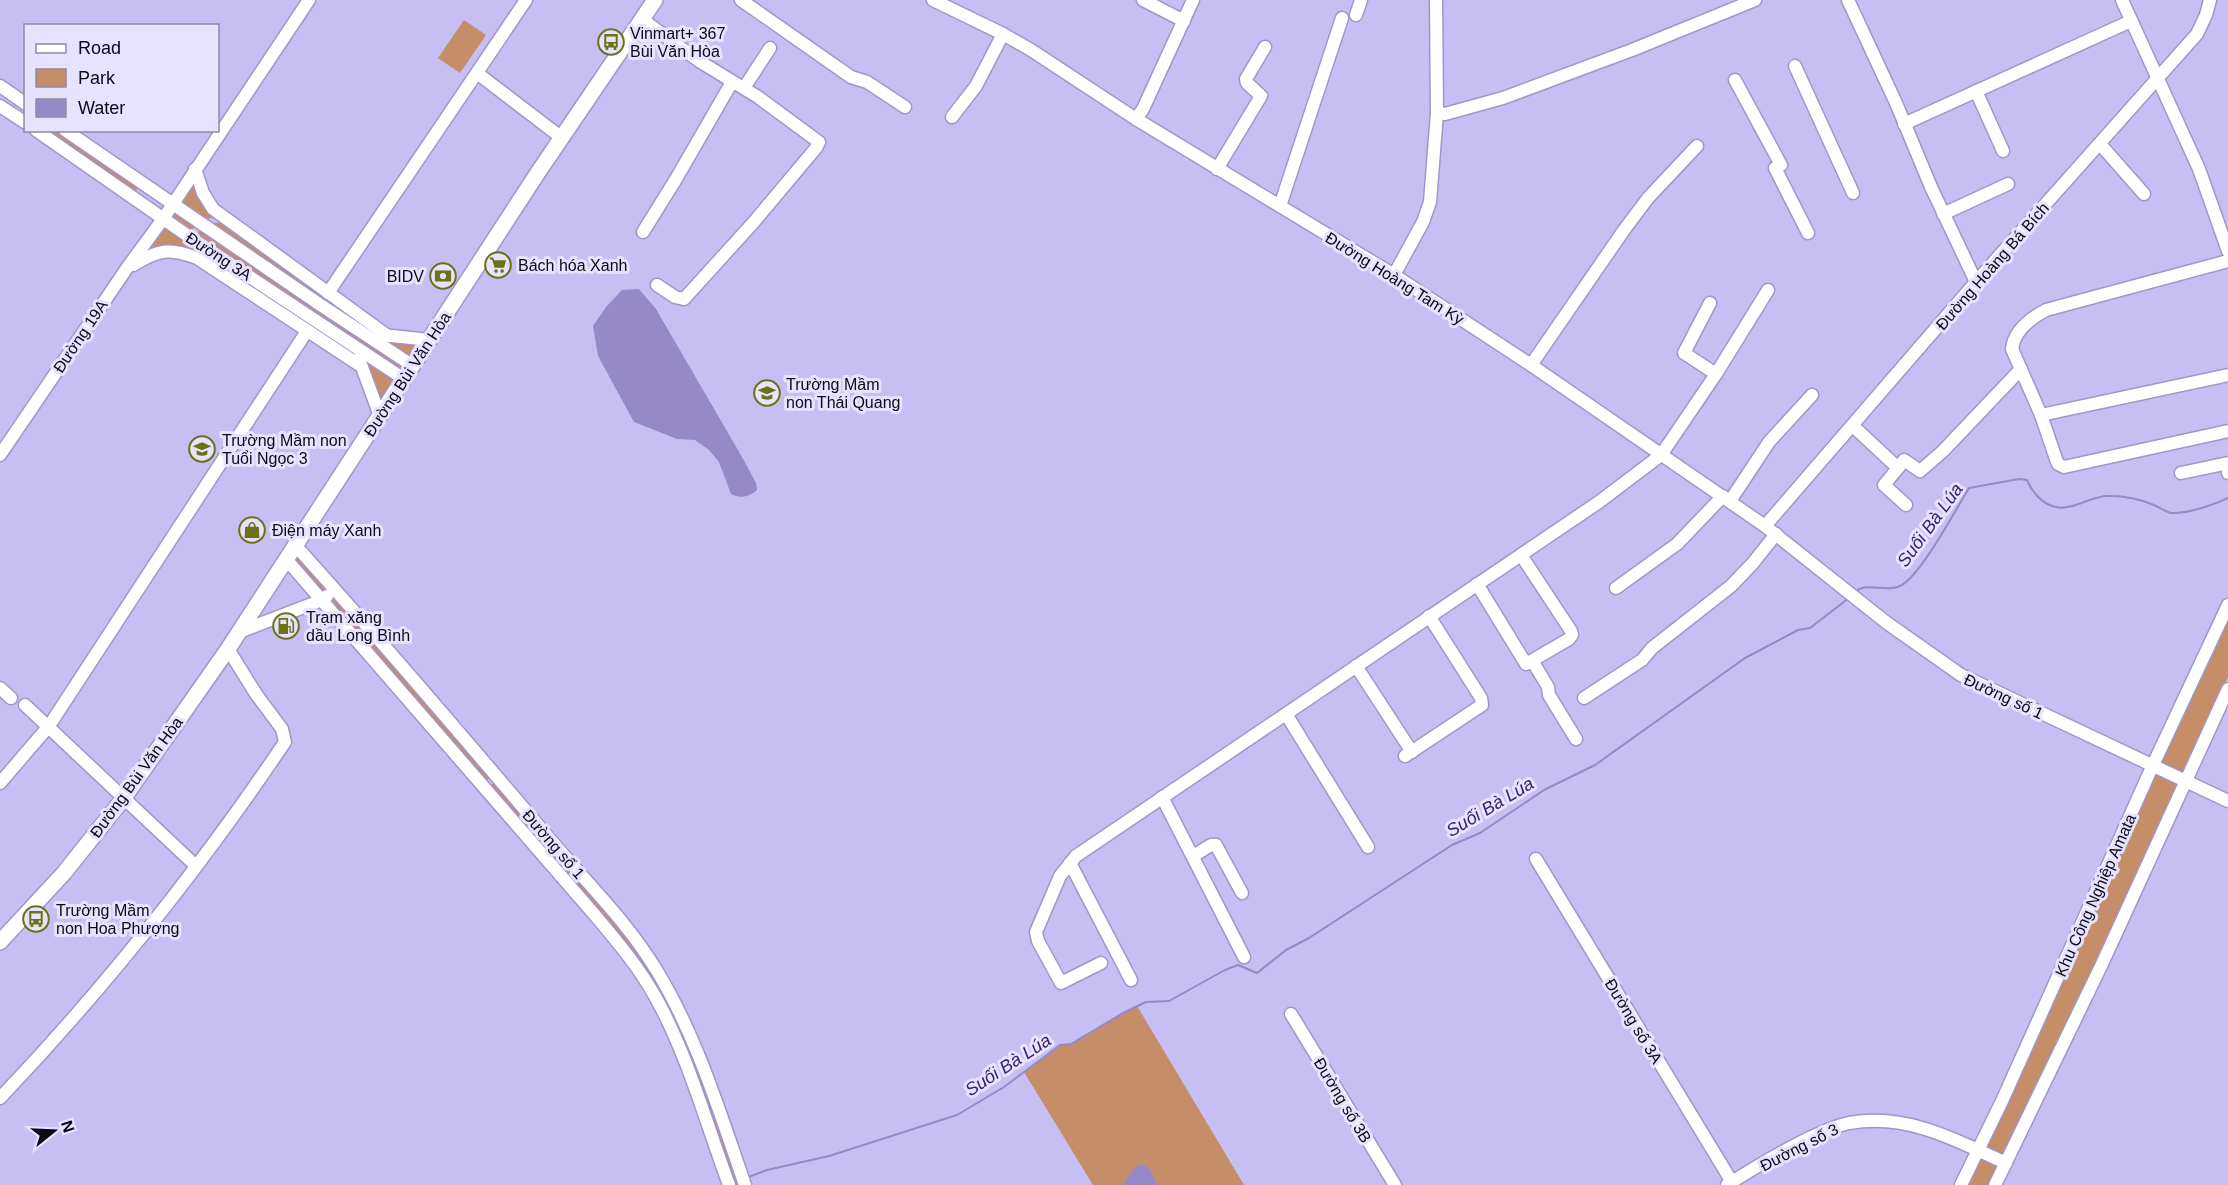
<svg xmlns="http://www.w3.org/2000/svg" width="2228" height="1185" font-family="Helvetica,sans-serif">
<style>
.green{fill:#c68d69}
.water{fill:#9589c7}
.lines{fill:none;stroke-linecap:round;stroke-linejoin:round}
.stream{stroke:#9589c7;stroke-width:2}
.minor-casing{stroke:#a097c9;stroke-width:15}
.major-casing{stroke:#a097c9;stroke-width:18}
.minor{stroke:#fff;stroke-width:12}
.major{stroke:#fff;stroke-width:15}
.labels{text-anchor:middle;stroke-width:6;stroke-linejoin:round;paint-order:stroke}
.poi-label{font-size:16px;fill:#0c081a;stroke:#e7e3fe;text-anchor:start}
.street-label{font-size:16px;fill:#0c081a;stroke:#e7e3fe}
.water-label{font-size:18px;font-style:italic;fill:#39216c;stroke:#e7e3fe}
</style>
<rect width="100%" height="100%" fill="#c7bef3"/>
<g class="green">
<polygon points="464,20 486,35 460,73 438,58"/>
<polygon points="45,131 56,131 138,187 135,193"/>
<polygon points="192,176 215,217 203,220 175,200"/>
<polygon points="169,208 195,226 191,232 165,214"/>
<polygon points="221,222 374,332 368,331 210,224"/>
<path d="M160 223 189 243 192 250C171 242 161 247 141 254Z"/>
<polygon points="200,229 406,367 403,372 196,235"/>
<polygon points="197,248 353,352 355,356 198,253"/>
<polygon points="379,338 422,344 412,359"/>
<polygon points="361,357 397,380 381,405"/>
<polygon points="296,551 330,588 322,596 291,560"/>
<polygon points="334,593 492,775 485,783 326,600"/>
<polygon points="2228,617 2228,677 2182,776 2158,766"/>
<polygon points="2156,771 2179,781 2097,963 2003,1159 1983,1150"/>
<polygon points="496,779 603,904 664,990 657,994 489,788"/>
<polygon points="667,995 680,1020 742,1185 732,1185 660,999"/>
<polygon points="1137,1006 1244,1185 1093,1185 1024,1072 1060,1045 1071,1044 1123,1013"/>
<polygon points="1981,1155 2000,1163 1990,1185 1967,1185"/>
</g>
<g class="water">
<path d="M639 289 656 309 742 457 756 483 757 490C749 497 741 499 731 494L719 462 709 450 695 440 677 439 634 422 598 356 593 326 606 307 622 290Z"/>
<polygon points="1141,1164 1149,1168 1157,1185 1123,1185 1132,1170"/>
</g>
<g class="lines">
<g class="stream">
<path d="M1855 592C1868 581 1886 593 1900 586 1920 577 1956 509 1969 488L2019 479 2027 480C2032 492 2043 505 2056 507 2073 511 2092 495 2109 496 2125 496 2140 499 2154 505 2159 507 2166 512 2171 513 2186 514 2214 505 2228 498"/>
<polyline points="746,1178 767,1170 829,1156 957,1115 1004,1087 1060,1045 1071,1044 1123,1013 1146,1002 1169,1001 1225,970 1238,965 1257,973 1286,950 1309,938 1452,845 1480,833 1544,790 1595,765 1745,658 1798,630 1810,628 1849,598"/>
</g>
<g class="minor-casing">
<g id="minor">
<polyline points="741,0 851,77 867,82 905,107"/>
<polyline points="933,0 1003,34 1031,50 1136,119 1394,275 1531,365 1765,526 1887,623 1961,675 2228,801"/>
<polyline points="1143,0 1184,21"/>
<polyline points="1848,0 1896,103 1931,187 1976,282"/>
<polyline points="2122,0 2199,169 2228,251"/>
<polyline points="1356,15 1361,0"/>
<polyline points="642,19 699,61 758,97 819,142 816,148 753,223 684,299 675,297 657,285"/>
<polyline points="1795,66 1853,193"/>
<polyline points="477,73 562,138"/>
<polyline points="1735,80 1781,165"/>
<polyline points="0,86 26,104"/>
<polyline points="744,88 770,48"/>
<polyline points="1976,91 2003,151"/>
<polyline points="0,106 26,123"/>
<polyline points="1437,113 1445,114 1503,98 1632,50 1755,0"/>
<polyline points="952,117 976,86 1003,34"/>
<polyline points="1136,119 1143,109 1193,0"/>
<polyline points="1904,124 2131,21"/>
<polyline points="36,130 191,238 404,379"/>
<polyline points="65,130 319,304 413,366"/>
<polyline points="2100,144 2144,194"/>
<polyline points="1775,168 1808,233"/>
<polyline points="195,169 203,193 213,209 388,336"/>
<polyline points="1217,169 1261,96 1247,83 1246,79 1265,47"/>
<polyline points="1280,206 1342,18"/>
<polyline points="1943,214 2008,184"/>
<polyline points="643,232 676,179 732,82"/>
<path d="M2228 261 2046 310C2031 318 2014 331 2012 349L2041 415 2056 459 2058 464 2064 467 2228 431"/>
<path d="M133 265C158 250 169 247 197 258L361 366"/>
<polyline points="1394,275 1423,222 1430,202 1437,113 1436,0"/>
<polyline points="328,293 526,0"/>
<polyline points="1710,303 1684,353 1716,374"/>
<polyline points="382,335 430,340"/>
<polyline points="359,359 380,416"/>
<polyline points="1531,365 1624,230 1648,198 1697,146"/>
<polyline points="2041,415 2228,375"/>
<polyline points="1853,426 1898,468 1904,460 1920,471 1943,451 2021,369"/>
<polyline points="0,455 127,268 163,219 309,0"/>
<polyline points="1898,468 1884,485 1906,505"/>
<polyline points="2181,473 2228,463"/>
<polyline points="2228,473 2228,472"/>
<polyline points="1730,501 1769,442 1812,395"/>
<polyline points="1765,526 1976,282 2197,34 2206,15 2210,0"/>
<path d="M295 545C381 640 465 739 548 837 585 881 627 921 657 971 697 1037 720 1113 745 1185"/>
<path d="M286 559 594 914C616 940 639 967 656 998 688 1056 706 1123 729 1185"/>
<polyline points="1477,584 1526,664 1569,639 1572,635 1571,631 1521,555"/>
<polyline points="1616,588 1677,544 1723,496"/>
<polyline points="239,632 322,600 327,596"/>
<polyline points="1533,662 1548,687 1549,695 1576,739"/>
<polyline points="1356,666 1412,752"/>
<polyline points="0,688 11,698"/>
<polyline points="1584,698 1642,660 1652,648 1731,586 1753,563 1776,534"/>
<polyline points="25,705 196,866"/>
<polyline points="1286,714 1368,847"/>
<polyline points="1405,756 1482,705 1481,698 1429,616"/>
<polyline points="0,783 49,726 307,331"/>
<polyline points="1162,797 1244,957"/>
<polyline points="1193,856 1211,845 1216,845 1242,893"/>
<polyline points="1536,859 1732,1182"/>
<polyline points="1070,863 1131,980"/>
<polyline points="1101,963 1061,983 1038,941 1036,932 1060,876 1076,856 1599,502 1661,455 1716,374 1768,290"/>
<polyline points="1291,1014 1395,1185"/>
<path d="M0 1098C105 988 200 868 285 742L282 729 256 694 228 649"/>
<path d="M1727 1185C1757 1166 1816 1130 1849 1123 1872 1119 1899 1121 1922 1128 1951 1136 1979 1151 2006 1163"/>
<polyline points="1961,1185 2002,1101 2152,767 2228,605"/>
<polyline points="1995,1185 2102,964 2228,689"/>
</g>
</g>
<g class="major-casing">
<polyline id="major" points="0,942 64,873 123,799 228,649 537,174 655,0"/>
</g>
<use href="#minor" class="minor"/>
<use href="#major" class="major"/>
</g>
<defs>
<g id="bus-ring" transform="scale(1.35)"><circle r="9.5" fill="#e7e3fe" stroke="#6c7117" stroke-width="1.5"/><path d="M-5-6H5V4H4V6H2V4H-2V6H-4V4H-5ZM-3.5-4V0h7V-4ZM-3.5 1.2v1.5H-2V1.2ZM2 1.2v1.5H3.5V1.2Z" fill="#6c7117"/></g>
<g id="supermarket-ring" transform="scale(1.35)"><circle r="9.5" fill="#e7e3fe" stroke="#6c7117" stroke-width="1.5"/><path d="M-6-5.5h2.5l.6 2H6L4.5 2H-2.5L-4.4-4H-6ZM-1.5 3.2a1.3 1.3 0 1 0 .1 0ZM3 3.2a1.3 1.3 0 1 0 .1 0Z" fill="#6c7117"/></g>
<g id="bank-ring" transform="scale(1.35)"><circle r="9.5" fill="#e7e3fe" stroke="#6c7117" stroke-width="1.5"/><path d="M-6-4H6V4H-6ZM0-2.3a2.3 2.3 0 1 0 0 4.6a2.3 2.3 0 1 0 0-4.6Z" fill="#6c7117"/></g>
<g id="school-ring" transform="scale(1.35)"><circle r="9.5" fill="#e7e3fe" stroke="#6c7117" stroke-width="1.5"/><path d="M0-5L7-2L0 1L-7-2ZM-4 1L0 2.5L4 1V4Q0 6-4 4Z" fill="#6c7117"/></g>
<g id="shop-ring" transform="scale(1.35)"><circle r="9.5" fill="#e7e3fe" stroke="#6c7117" stroke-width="1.5"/><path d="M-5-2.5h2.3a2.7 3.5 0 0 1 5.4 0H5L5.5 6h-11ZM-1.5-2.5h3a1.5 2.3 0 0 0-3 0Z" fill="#6c7117"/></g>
<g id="fuel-ring" transform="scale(1.35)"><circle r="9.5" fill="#e7e3fe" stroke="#6c7117" stroke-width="1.5"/><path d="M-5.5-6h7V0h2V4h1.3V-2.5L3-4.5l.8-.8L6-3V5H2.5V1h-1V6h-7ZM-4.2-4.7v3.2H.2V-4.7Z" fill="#6c7117"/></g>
</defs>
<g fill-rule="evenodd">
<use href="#bus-ring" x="611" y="42"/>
<use href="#supermarket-ring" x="498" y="265"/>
<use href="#bank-ring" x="443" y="276"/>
<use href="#school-ring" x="767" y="393"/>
<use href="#school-ring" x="202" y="449"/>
<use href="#shop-ring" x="252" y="530"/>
<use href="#fuel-ring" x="286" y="626"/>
<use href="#bus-ring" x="36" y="919"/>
</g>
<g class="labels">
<g class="poi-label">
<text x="630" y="39">Vinmart+ 367<tspan x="630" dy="18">Bùi Văn Hòa</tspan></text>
<text x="518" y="271">Bách hóa Xanh</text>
<text x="424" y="282" text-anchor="end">BIDV</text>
<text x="786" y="390">Trường Mầm<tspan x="786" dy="18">non Thái Quang</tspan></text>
<text x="222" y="446">Trường Mầm non<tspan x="222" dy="18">Tuổi Ngọc 3</tspan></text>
<text x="272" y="536">Điện máy Xanh</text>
<text x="306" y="623">Trạm xăng<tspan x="306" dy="18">dầu Long Bình</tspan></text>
<text x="56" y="916">Trường Mầm<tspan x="56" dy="18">non Hoa Phượng</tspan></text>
</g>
<g class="street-label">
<text transform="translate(219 256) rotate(33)" y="6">Đường 3A</text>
<text transform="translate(1992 266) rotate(-49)" y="6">Đường Hoàng Bá Bích</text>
<text transform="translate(1395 278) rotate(32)" y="6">Đường Hoàng Tam Kỳ</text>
<text transform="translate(80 336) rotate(-56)" y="6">Đường 19A</text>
<text transform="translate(407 374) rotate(-57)" y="6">Đường Bùi Văn Hòa</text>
<text transform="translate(2004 696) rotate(25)" y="6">Đường số 1</text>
<text transform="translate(136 777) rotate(-54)" y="6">Đường Bùi Văn Hòa</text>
<text transform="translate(554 844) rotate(49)" y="6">Đường số 1</text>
<text transform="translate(2095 895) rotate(-66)" y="6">Khu Công Nghiệp Amata</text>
<text transform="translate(1634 1021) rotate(59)" y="6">Đường số 3A</text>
<text transform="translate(1343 1100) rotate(59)" y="6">Đường số 3B</text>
<text transform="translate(1799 1147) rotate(-27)" y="6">Đường số 3</text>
</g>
<g class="water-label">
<text transform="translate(1930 525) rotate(-54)" y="6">Suối Bà Lúa</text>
<text transform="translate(1490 807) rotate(-31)" y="6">Suối Bà Lúa</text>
<text transform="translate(1008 1065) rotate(-33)" y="6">Suối Bà Lúa</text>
</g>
</g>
<rect x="24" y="24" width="195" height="108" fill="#e7e3fe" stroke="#8f8ba3" stroke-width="1.5"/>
<rect x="36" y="44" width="30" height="9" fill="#ffffff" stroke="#8f8ba3" stroke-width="1.5"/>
<text x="78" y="54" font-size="18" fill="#0c081a">Road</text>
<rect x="36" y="69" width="30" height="18" fill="#c68d69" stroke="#8f8ba3" stroke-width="1.5"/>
<text x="78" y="84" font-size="18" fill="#0c081a">Park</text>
<rect x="36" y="99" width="30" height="18" fill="#9589c7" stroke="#8f8ba3" stroke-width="1.5"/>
<text x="78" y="114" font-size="18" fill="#0c081a">Water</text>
<g transform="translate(54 1131) rotate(72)" stroke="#e7e3fe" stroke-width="4.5" paint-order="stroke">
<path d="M0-4.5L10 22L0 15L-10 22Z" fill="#0c081a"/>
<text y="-9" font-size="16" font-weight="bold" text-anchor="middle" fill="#0c081a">N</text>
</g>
</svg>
